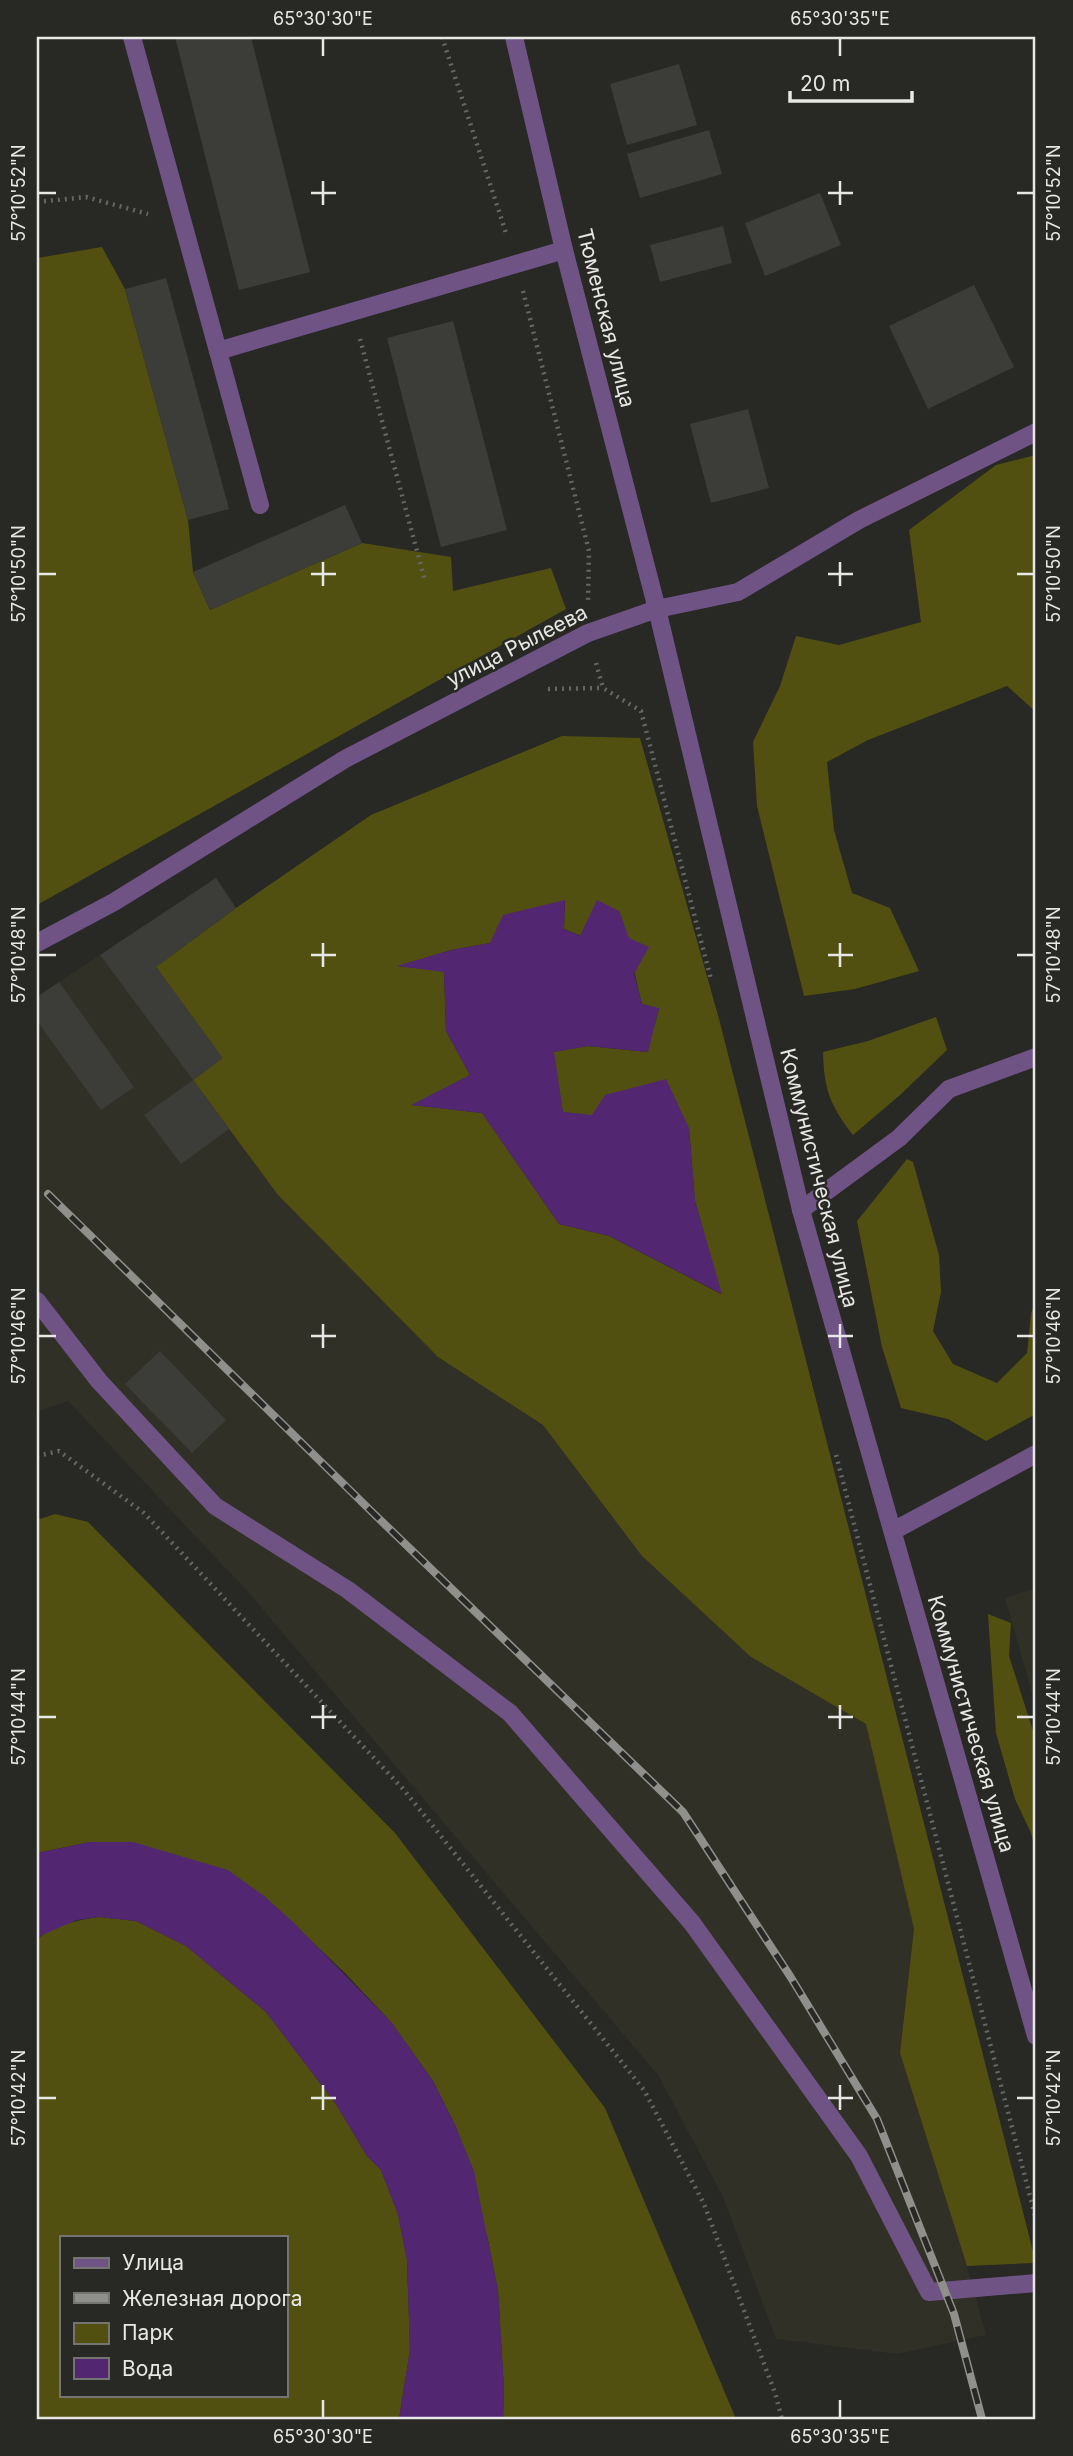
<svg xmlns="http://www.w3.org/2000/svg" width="1073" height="2456" font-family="Inter,sans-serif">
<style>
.built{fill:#303027}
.green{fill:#525011;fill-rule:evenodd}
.water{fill:#532671}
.building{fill:#3c3c38}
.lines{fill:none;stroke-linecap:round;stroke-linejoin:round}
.path{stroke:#666663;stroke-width:4.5;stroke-dasharray:2 5;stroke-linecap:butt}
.minor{stroke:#6f5385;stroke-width:18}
.rail-casing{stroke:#8f8f8c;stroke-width:8}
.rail{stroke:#282825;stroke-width:5;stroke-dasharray:16;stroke-linecap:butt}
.ticks{fill:none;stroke:#e7e7e5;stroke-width:2.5}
.labels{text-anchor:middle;stroke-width:5;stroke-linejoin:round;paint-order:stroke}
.street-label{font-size:21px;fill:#e7e7e5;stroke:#282825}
.neatline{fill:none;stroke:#e7e7e5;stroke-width:2.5}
.ticks-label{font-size:18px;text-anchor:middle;fill:#e7e7e5}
</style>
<rect width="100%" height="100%" fill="#282825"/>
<g class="built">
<polygon points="216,878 236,908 156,968 223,1058 193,1080 278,1195 438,1357 543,1425 642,1556 751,1657 866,1724 914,1929 900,2053 967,2266 986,2335 897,2354 776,2339 723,2197 658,2075 248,1592 68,1401 37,1412 37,997"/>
<polygon points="1036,1588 1036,1707 1005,1598"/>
</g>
<g class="green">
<polygon points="102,247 125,289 188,520 193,572 210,610 362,543 451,557 453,591 551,568 566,609 37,905 37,258"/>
<polygon points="1036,455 1036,712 1007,686 868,740 827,762 834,830 852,893 890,908 919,971 855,989 804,996 757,806 753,742 780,686 796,636 839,645 921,622 909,530 996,465"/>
<path d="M562 736 640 738 719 1019 1036 2263 967 2266 900 2053 914 1929 866 1724 751 1657 642 1556 543 1425 438 1357 278 1195 193 1080 222 1058 156 967 236 908 371 815ZM565 901 564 929 581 936 619 911C631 942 633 972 642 1004L659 1009 647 1052 588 1046 553 1052 563 1112 689 1128 695 1201 721 1294 609 1236 559 1224 482 1113 413 1105 470 1075 446 1031 444 971 399 966 451 950 490 943Z"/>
<path d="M936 1017 947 1050 900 1095 853 1135C830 1105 824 1090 823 1052L868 1041Z"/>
<polygon points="907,1159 913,1162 939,1255 941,1292 933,1331 953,1364 997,1383 1027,1353 1031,1314 1036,1298 1036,1414 986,1441 948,1419 901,1408 882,1347 857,1221"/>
<polygon points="55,1514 88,1522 395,1833 605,2108 736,2419 503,2419 504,2389 498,2291 488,2240 456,2127 433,2081 391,2022 344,1972 264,1896 90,1842 37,1853 37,1520"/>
<polygon points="988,1614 1011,1623 1009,1656 1036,1740 1036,1854 1031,1833 1015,1799 996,1733"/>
<path d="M99 1917 136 1921 186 1946 266 2012 336 2104 367 2156 381 2170 398 2214 407 2260 410 2350 399 2419H37V1940C52 1925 78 1920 99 1917ZM61 2237H285V2395H61Z"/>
</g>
<g class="water">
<polygon points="565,900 564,929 580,936 597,900 619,911 629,938 649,947 634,974 642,1004 659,1008 648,1052 588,1046 554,1052 563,1112 592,1115 605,1095 666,1079 689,1128 695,1201 722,1294 609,1236 559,1224 482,1113 411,1105 470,1075 446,1031 444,972 397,966 451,950 490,943 503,915"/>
<polygon points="90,1842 133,1842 228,1870 264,1896 294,1923 391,2022 433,2081 456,2127 474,2171 498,2291 504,2389 503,2419 399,2419 410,2350 407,2260 398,2214 381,2170 367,2156 336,2104 266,2012 186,1946 136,1921 99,1917 77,1920 42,1935 37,1940 37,1853"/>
</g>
<g class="building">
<polygon points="175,37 251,37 310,272 239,290"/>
<polygon points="679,64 697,125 627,145 610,84"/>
<polygon points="709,130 722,174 640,198 627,154"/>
<polygon points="820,193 841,245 765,276 745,223"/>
<polygon points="723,226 732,263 660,282 650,245"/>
<polygon points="166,278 229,509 188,520 125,289"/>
<polygon points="974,285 1014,367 928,409 889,326"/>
<polygon points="453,321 507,530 441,547 387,338"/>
<polygon points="748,409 769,488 711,503 690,424"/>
<polygon points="345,505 362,543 210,610 193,572"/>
<polygon points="216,878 236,908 156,967 223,1058 193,1080 100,955"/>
<polygon points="59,982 134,1087 101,1110 37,1021 37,997"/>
<polygon points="193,1080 229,1129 181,1164 144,1115"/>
<polygon points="160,1351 226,1420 192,1453 125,1384"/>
</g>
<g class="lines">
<g class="path">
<polyline points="442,37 507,236"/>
<polyline points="37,202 86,197 148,214"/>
<polyline points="523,291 589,551 588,603"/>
<polyline points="360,339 425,581"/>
<polyline points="596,663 603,688 641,711 711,979"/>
<polyline points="548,689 603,688"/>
<polyline points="836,1455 1036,2219"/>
<polyline points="37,1456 59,1451 144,1513 404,1790 644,2090 704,2204 775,2393 782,2419"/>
</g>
<g class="minor">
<polyline points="132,37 218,351 564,250"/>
<polyline points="514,37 564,250 657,609 801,1210 1036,2036"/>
<polyline points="218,351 260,505"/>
<polyline points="37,943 114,902 345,759 588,633 657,609 738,592 859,520 1036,432"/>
<polyline points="801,1210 899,1138 949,1089 1036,1057"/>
<polyline points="37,1301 99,1381 215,1506 348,1590 510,1713 692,1923 859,2156 929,2292 1036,2283"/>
<polyline points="893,1531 1036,1454"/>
</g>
<g class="rail-casing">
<polyline id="rail" points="48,1194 371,1511 683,1812 790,1976 877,2119 954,2314 982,2419"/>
</g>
<use href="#rail" class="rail"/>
</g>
<path class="ticks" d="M323 38V56M840 38V56M323 181V205M840 181V205M38 193H56M311 193H336M828 193H853M1017 193H1034M323 562V586M840 562V586M38 574H56M311 574H336M828 574H853M1017 574H1034M323 943V967M840 943V967M38 955H56M311 955H336M828 955H853M1017 955H1034M323 1324V1348M840 1324V1348M38 1336H56M311 1336H336M828 1336H853M1017 1336H1034M323 1705V1729M840 1705V1729M38 1717H56M311 1717H336M828 1717H853M1017 1717H1034M323 2085V2110M840 2085V2110M38 2098H56M311 2098H336M828 2098H853M1017 2098H1034M323 2400V2418M840 2400V2418"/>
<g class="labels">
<g class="street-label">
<text transform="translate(606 318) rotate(76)" y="7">Тюменская улица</text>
<text transform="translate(517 646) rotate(-27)" y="7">улица Рылеева</text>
<text transform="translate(819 1178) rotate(76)" y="7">Коммунистическая улица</text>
<text transform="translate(971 1724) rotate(74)" y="7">Коммунистическая улица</text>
</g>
</g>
<rect width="1073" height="2456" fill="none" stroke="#282825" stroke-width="77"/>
<rect x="60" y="2236" width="228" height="161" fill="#282825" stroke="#747472" stroke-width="2"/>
<rect x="74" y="2258" width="35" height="10" fill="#6f5385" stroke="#747472" stroke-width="2"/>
<text x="122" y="2270" font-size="21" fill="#e7e7e5">Улица</text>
<rect x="74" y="2293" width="35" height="10" fill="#8f8f8c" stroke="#747472" stroke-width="2"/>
<text x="122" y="2306" font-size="21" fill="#e7e7e5">Железная дорога</text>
<rect x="74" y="2323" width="35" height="21" fill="#525011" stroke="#747472" stroke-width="2"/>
<text x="122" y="2340" font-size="21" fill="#e7e7e5">Парк</text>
<rect x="74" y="2358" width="35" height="21" fill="#532671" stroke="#747472" stroke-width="2"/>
<text x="122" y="2376" font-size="21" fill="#e7e7e5">Вода</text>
<path d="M790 91v10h122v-10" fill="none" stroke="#e7e7e5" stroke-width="3.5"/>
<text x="800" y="91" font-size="21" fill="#e7e7e5" stroke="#282825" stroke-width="5" paint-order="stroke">20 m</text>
<rect x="38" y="38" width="996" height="2380" class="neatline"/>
<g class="ticks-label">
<text x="323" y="25">65°30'30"E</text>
<text x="840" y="25">65°30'35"E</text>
<text transform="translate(19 193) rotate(-90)" y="6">57°10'52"N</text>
<text transform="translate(1054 193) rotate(-90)" y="6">57°10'52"N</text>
<text transform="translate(19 574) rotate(-90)" y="6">57°10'50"N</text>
<text transform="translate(1054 574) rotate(-90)" y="6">57°10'50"N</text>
<text transform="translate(19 955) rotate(-90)" y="6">57°10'48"N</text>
<text transform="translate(1054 955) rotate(-90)" y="6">57°10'48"N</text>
<text transform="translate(19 1336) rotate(-90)" y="6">57°10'46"N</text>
<text transform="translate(1054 1336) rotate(-90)" y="6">57°10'46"N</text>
<text transform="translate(19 1717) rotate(-90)" y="6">57°10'44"N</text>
<text transform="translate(1054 1717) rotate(-90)" y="6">57°10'44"N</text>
<text transform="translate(19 2098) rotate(-90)" y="6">57°10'42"N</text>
<text transform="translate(1054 2098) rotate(-90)" y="6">57°10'42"N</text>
<text x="323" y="2443">65°30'30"E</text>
<text x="840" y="2443">65°30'35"E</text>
</g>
</svg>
